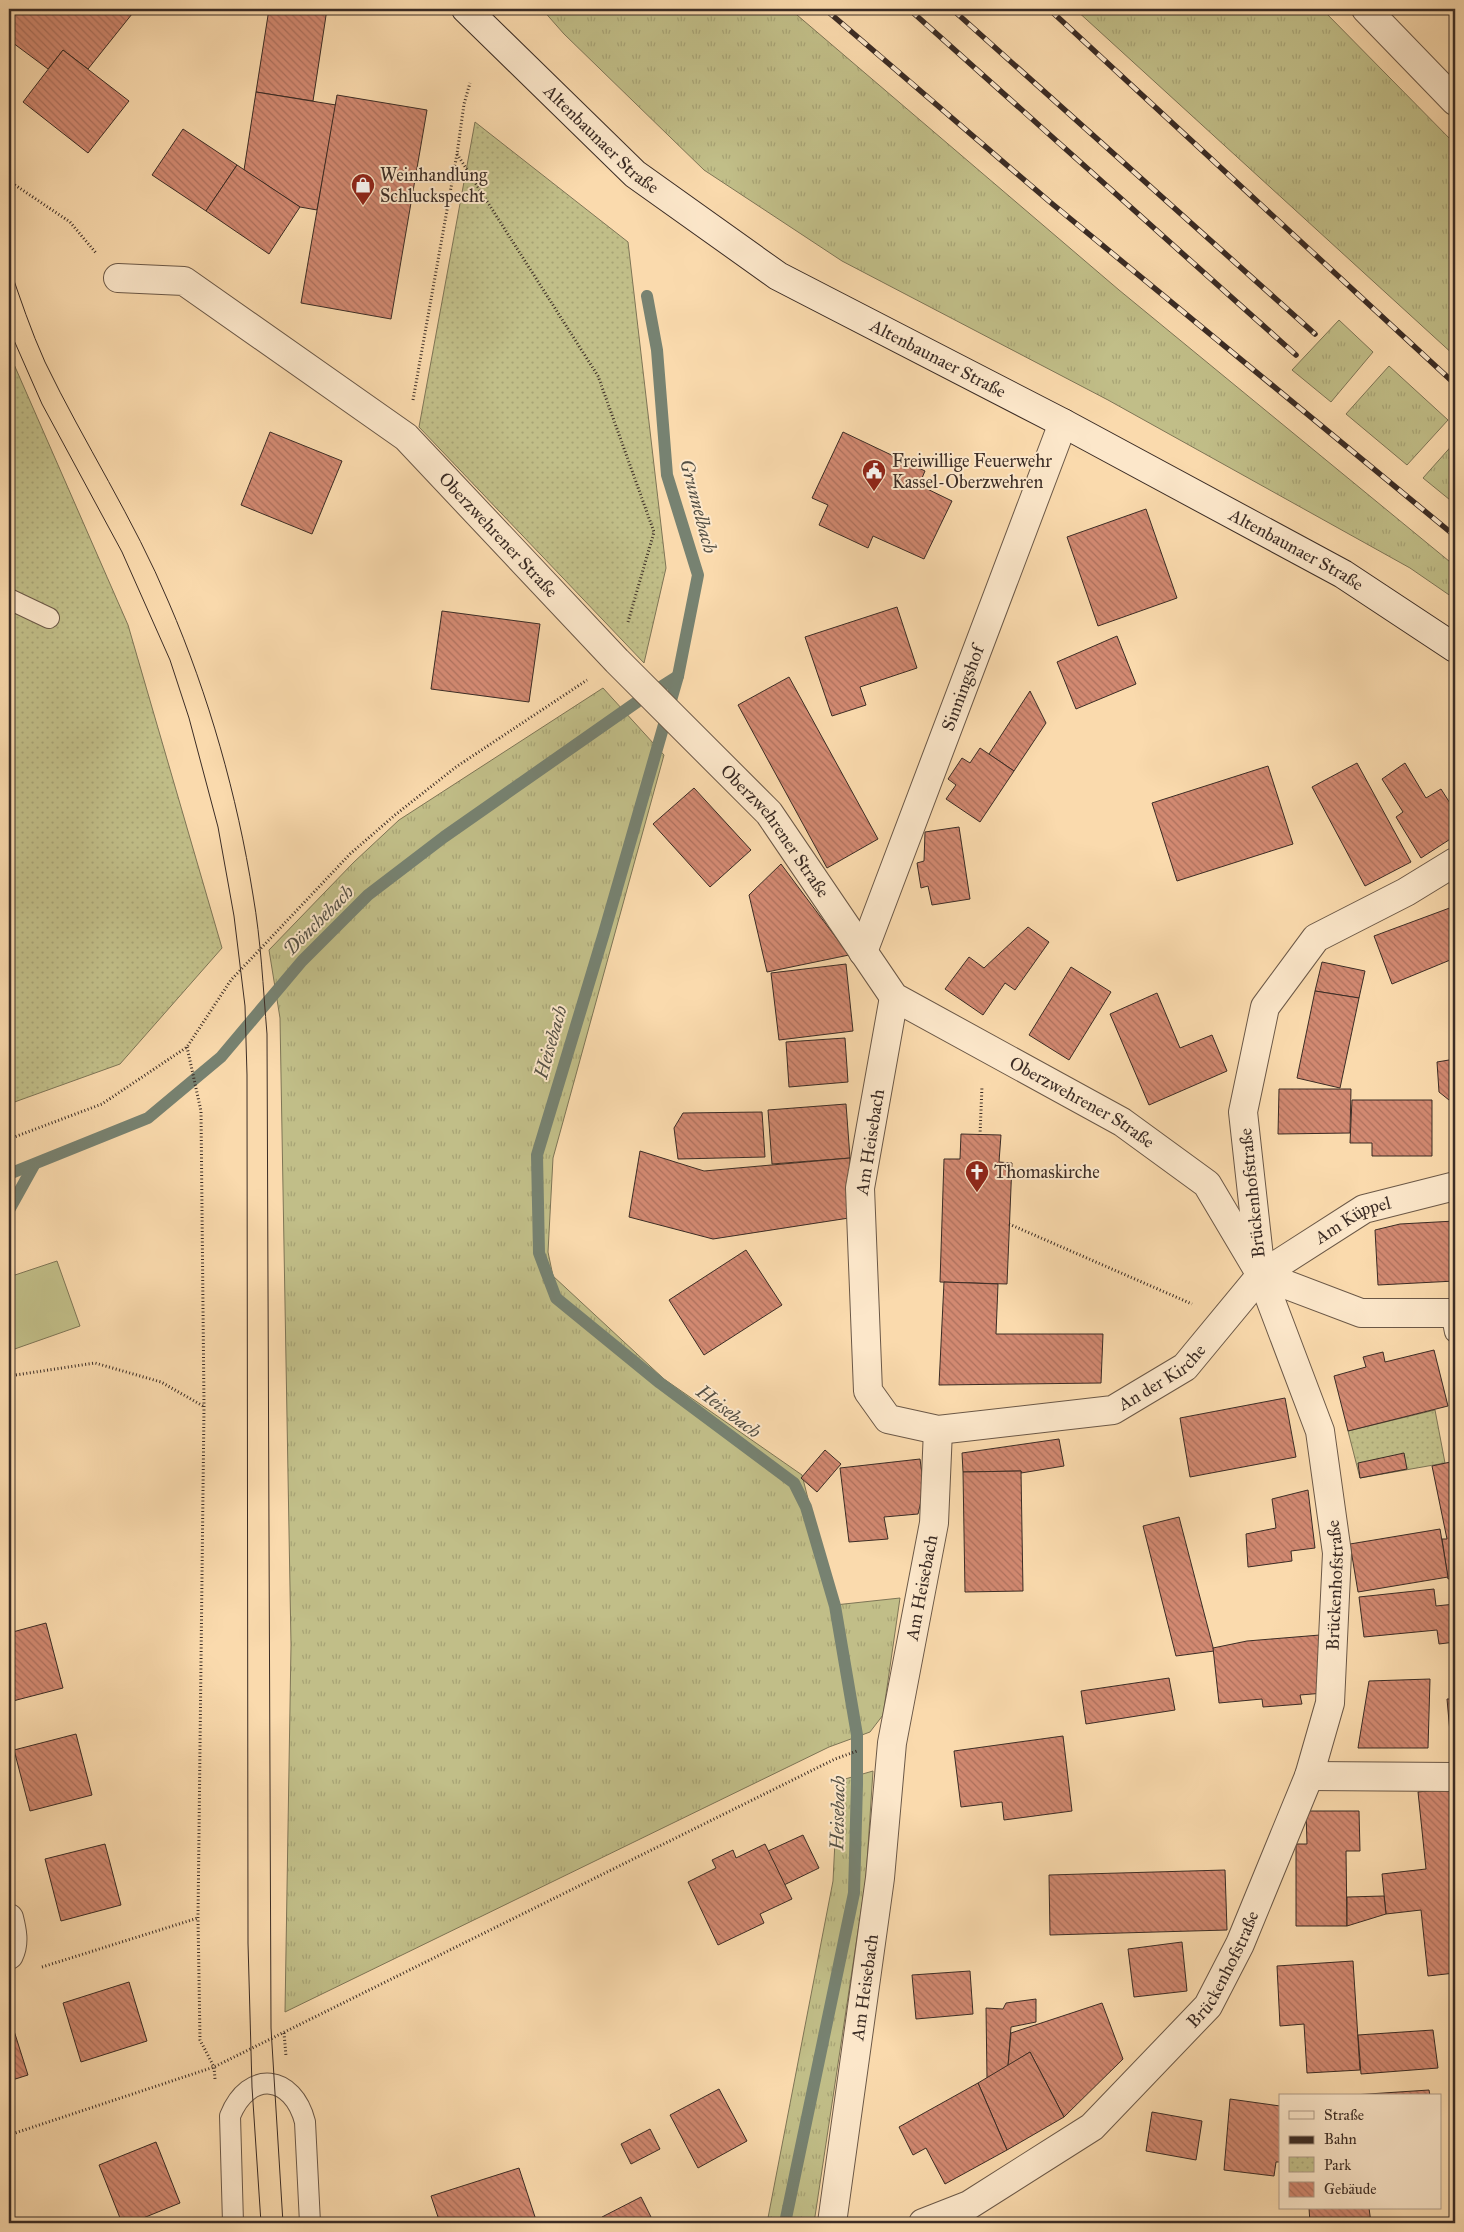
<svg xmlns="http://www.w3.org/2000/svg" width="1464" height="2232" font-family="'IM FELL Great Primer',serif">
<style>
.grass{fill:url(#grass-tufts);stroke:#7e7556}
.park{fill:url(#park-dots);stroke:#7e7556}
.pitch{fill:#c1be88;stroke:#7e7556}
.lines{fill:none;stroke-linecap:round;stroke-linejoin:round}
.stream{stroke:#778271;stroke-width:12}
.building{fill:url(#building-back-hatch);stroke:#3b2c25}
.lane-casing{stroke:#6b5847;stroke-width:22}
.street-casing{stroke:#6b5847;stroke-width:30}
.secondary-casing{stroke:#3b2c25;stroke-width:30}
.path{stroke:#3b2c25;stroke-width:3;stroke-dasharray:1 2.5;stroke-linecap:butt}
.lane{stroke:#fce7ca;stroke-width:20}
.street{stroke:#fce7ca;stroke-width:28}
.secondary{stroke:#fce7ca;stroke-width:28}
.tram{stroke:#3b2c25;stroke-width:1}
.rail-casing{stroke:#3b2c25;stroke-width:5.5}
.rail{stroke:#fce7ca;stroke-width:4;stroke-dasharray:11;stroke-linecap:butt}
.labels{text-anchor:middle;stroke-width:4;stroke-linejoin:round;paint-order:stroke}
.street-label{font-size:18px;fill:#3b2c25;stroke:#fce7ca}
.poi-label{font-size:18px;fill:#3b2c25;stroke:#fce7ca;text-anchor:start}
.water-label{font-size:19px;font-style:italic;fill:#545045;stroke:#fce7ca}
</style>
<defs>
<pattern id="grass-tufts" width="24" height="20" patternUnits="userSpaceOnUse" patternTransform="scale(1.25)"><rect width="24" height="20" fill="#c1be88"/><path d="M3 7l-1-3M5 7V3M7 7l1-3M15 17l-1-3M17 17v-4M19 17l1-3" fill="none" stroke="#a7a375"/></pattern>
<pattern id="park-dots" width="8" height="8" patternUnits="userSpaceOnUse" patternTransform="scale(1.25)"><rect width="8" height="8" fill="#c1be88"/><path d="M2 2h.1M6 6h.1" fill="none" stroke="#a7a375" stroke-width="1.8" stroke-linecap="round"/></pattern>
<pattern id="building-back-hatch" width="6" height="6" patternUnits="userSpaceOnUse" patternTransform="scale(1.25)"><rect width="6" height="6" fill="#d28971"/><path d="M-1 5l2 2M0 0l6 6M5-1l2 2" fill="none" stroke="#ac705d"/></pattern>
</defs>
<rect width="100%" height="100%" fill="#fadaad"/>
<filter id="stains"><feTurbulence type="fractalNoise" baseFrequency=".004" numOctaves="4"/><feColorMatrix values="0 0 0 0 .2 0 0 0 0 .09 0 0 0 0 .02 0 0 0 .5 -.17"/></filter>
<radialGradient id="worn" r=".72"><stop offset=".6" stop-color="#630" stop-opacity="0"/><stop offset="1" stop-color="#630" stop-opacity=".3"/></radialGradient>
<g class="grass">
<polygon points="542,9 790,9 1119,290 1455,566 1455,599 1410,568 1108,400 842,261 704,170 564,34"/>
<polygon points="1075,9 1322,9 1455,144 1455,356"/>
<polygon points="1339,320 1373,352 1331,402 1292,370"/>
<polygon points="1389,366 1448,420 1407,465 1346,414"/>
<polygon points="1455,442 1455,504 1423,478"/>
<polygon points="603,688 664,755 553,1158 548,1252 553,1276 664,1379 802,1475 835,1605 900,1598 883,1715 870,1732 829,1747 285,2012 291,1645 280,1018 269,950 354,862 399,820"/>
<polygon points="873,1771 866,1878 814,2223 767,2223 833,1881 838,1781"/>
</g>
<g class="park">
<polygon points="475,122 628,242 666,568 644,663 419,427"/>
<polygon points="9,353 128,625 222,948 120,1064 9,1104"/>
<polygon points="1435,1410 1445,1463 1360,1478 1348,1431"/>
</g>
<polygon class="pitch" points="57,1261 80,1326 9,1351 9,1277"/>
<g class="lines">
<g class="stream">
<polyline points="647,296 657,350 667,475 698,575 678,676 604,933 537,1155 539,1253 556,1298 660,1383 794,1483 806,1507 835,1606 857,1735 857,1784 854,1893 785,2223"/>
<polyline points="9,1174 148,1118 221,1057 302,961 368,895 444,837 637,702 678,676"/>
<polyline points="9,1210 34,1165"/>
</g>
</g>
<g class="building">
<polygon points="9,9 136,9 88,69 63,50 48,69 9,40"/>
<polygon points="269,9 327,9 313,101 256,92"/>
<polygon points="63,50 129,101 88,153 23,102"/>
<polygon points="256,92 336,105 317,210 300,207 244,170"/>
<polygon points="337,95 427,110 391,319 301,303"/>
<polygon points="183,129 237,165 206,211 152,175"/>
<polygon points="237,165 300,207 269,254 206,211"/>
<polygon points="270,432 342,461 312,534 241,505"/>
<polygon points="843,432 925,471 919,485 952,501 924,559 873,536 868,548 819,525 828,505 812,498"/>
<polygon points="1146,509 1177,598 1098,626 1067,537"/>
<polygon points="897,607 917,668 860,687 866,705 832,716 805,637"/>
<polygon points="442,611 540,624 529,702 431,689"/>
<polygon points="1117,636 1136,684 1076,709 1057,662"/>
<polygon points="789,677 878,839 827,868 738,705"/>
<polygon points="1030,691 1046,723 1014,771 989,754"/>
<polygon points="980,748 1014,771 980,822 946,799 956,785 948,779 962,758 970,763"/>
<polygon points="1357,763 1411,862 1365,886 1312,787"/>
<polygon points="1405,763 1426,798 1441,789 1455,811 1455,836 1421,858 1396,817 1403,812 1382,779"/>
<polygon points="1268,766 1293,844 1177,881 1152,803"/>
<polygon points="694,788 751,850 710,887 653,824"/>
<polygon points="959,827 970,899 932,905 928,886 921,888 917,863 924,861 925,832"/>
<polygon points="781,864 849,955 767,972 749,895"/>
<polygon points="1455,906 1455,958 1392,984 1374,936"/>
<polygon points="1028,927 1049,942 1015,990 1005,983 983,1015 945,989 969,957 984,968"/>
<polygon points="1322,962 1365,971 1359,998 1315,991"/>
<polygon points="846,964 853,1031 779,1040 771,973"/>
<polygon points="1071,967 1111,992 1069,1060 1029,1035"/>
<polygon points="1315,991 1359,998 1340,1088 1297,1078"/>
<polygon points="1157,993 1180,1048 1212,1035 1227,1071 1149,1105 1110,1014"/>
<polygon points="845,1038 848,1082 789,1087 786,1042"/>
<polygon points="1455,1059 1455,1100 1449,1100 1439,1092 1437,1062"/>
<polygon points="1279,1089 1351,1089 1350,1133 1278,1134"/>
<polygon points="1352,1100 1432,1100 1432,1156 1372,1156 1372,1143 1350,1143"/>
<polygon points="846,1104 850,1158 772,1164 768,1110"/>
<polygon points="762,1112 765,1157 678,1159 674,1128 683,1113"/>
<polygon points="961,1134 1001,1135 999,1162 1012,1163 1007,1284 940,1282 944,1159 960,1159"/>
<polygon points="640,1151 704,1171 850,1158 849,1218 713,1239 629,1217"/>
<polygon points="1455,1221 1455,1281 1378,1285 1375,1230 1400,1224"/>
<polygon points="746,1250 782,1305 704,1355 669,1300"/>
<polygon points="944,1282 998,1284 996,1334 1103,1334 1101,1383 939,1385"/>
<polygon points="1434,1350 1448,1406 1348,1431 1334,1376 1366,1367 1363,1357 1383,1352 1385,1362"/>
<polygon points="1285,1398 1296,1457 1190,1477 1180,1418"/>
<polygon points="1059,1439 1064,1466 1021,1473 1021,1471 963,1472 962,1453"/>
<polygon points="825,1450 841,1464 817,1492 801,1478"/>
<polygon points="1404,1453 1407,1469 1360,1478 1358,1463"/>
<polygon points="920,1459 924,1489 918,1514 884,1517 888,1539 849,1542 840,1468"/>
<polygon points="1455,1461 1455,1577 1448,1579 1442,1539 1447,1539 1432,1466"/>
<polygon points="1021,1471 1023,1591 965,1592 963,1472"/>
<polygon points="1308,1490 1315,1548 1291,1551 1292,1561 1248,1567 1246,1534 1276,1528 1272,1499"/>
<polygon points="1179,1517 1214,1651 1176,1656 1143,1526"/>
<polygon points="1440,1529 1448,1577 1358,1592 1350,1544"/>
<polygon points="1434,1589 1436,1606 1455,1604 1455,1642 1439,1644 1437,1630 1364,1637 1359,1597"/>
<polygon points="46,1623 63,1688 9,1702 9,1633"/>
<polygon points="1320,1635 1324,1693 1300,1695 1302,1704 1263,1707 1262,1699 1219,1703 1213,1648 1247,1641"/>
<polygon points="1169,1678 1175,1710 1086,1724 1081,1691"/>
<polygon points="1430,1679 1428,1748 1358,1748 1369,1681"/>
<polygon points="1447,1699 1455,1699 1455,1755 1452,1755"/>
<polygon points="76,1734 92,1795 30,1811 14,1750"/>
<polygon points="1063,1736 1072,1811 1004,1820 1002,1802 961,1807 954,1751"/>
<polygon points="1455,1788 1455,1973 1428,1976 1421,1910 1386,1914 1382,1874 1426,1869 1418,1792"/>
<polygon points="1306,1811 1359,1811 1360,1851 1346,1851 1347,1926 1296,1926 1296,1844 1307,1844"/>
<polygon points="803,1835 819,1868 784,1885 768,1851"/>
<polygon points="105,1844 121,1905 61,1921 45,1859"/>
<polygon points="765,1844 792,1899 760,1914 764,1923 718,1945 688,1882 716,1868 712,1860 733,1850 736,1858"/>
<polygon points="1225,1870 1227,1930 1050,1935 1049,1875"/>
<polygon points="1384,1896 1386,1914 1347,1926 1347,1897"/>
<polygon points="1182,1942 1187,1991 1134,1997 1128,1949"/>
<polygon points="1353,1961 1360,2070 1307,2073 1304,2024 1280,2026 1277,1966"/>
<polygon points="970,1971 973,2014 916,2019 912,1975"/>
<polygon points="129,1982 147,2041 81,2062 63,2003"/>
<polygon points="1036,1999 1036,2022 1011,2027 1008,2066 987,2078 986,2008 1003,2009 1006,2003"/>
<polygon points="1102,2003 1123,2059 1064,2117 1030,2052 1008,2066 1011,2033"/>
<polygon points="9,2015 28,2075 9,2081"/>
<polygon points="1433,2030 1438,2068 1361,2074 1358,2035"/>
<polygon points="1030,2052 1064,2117 1007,2150 978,2083"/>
<polygon points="978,2083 1007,2150 945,2184 926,2148 913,2155 899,2127"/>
<polygon points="719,2089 747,2141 698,2168 670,2115"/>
<polygon points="1429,2090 1430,2096 1353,2095"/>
<polygon points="1230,2099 1280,2106 1280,2162 1276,2162 1274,2176 1224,2170"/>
<polygon points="1152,2112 1202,2121 1196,2160 1146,2151"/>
<polygon points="650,2129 660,2149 631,2164 621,2144"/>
<polygon points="156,2142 180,2203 131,2223 122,2223 99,2165"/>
<polygon points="519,2168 537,2223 440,2223 431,2196"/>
<polygon points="641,2197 654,2223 605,2223 602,2217"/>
<polygon points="1309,2208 1369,2208 1371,2223 1310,2223"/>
</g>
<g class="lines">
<g class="lane-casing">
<g id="lane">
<polyline points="9,599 49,618"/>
<polyline points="1451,1312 1455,1332"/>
<path d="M233 2223 230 2116C249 2069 293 2075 305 2122L310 2223"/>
</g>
</g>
<g class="street-casing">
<g id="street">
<polyline points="1366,9 1455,101"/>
<path id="s1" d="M118 278 184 281 406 437 617 661 769 813 894 997 1122 1122 1207 1184 1261 1275 1361 1313H1455"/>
<path id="s2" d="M863 952 1063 423"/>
<path id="s3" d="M894 997 860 1188 868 1391 888 1419 938 1430 1113 1410 1185 1367 1261 1275 1364 1209 1455 1186"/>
<polyline points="1309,1776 1455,1777"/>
<path d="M9 1918C12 1930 15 1943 9 1955"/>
<path id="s4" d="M832 2223 880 1878 892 1743 934 1523 938 1430"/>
<path id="s5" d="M923 2223 969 2205 1092 2127 1208 2006 1240 1944 1309 1776 1330 1703 1337 1553 1320 1431 1261 1275 1243 1112 1265 1007 1316 938 1406 892 1455 862"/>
</g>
</g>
<g class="secondary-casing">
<g id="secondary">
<path id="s6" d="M466 9 635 174 778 276 1063 423 1343 574 1455 648"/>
</g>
</g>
<g class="path">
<polyline points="457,154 598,376 654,532 628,622"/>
<polyline points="9,181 70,222 96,253"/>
<polyline points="413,400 457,154 464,104 470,83"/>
<polyline points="187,1047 201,1111 204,1406 198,1918 200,2040 214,2067 215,2079"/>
<polyline points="980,1135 982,1086"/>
<polyline points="9,1139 102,1104 187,1047 231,980 350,854 395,815 456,767 587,680"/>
<polyline points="1009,1224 1192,1304"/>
<polyline points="9,1376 95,1363 161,1382 203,1406"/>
<polyline points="42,1967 198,1918"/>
<polyline points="284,2033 286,2056"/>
<polyline points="9,2135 214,2067 835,1759 857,1751"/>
</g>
<use href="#lane" class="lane"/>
<use href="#street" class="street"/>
<use href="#secondary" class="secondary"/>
<g class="tram">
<path d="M9 266C20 298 31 331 45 362 84 443 134 519 169 603 209 696 237 795 253 895 261 941 263 987 267 1034L271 2028 283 2223"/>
<polyline points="9,329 42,404 122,552 170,660 189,718 218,827 234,916 245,1006 247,1075 248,1943 252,2087 261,2223"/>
</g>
<g class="rail-casing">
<g id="rail">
<polyline points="825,9 1050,202 1455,536"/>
<polyline points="909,9 1296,355"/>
<polyline points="952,9 1315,334"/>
<polyline points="1049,9 1455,384"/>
</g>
</g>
<use href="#rail" class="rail"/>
</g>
<defs>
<g id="shop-pin" transform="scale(1.25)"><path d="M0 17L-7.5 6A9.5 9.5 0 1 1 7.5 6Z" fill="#8f2418" stroke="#fce7ca"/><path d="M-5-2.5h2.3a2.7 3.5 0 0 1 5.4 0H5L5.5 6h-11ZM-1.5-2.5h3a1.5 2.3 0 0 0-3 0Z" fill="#fff"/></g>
<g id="civic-pin" transform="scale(1.25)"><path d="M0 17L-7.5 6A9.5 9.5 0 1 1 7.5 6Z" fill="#8f2418" stroke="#fce7ca"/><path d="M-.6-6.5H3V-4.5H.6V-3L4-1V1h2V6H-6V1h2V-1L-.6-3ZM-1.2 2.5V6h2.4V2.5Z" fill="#fff"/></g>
<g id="church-pin" transform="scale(1.25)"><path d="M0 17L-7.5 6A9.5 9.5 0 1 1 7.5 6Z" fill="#8f2418" stroke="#fce7ca"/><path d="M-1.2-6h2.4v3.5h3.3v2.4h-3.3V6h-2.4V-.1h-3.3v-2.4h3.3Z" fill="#fff"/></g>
</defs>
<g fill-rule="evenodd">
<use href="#shop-pin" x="363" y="185"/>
<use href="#civic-pin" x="874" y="471"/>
<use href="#church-pin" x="977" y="1172"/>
</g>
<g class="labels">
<g class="street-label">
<text dy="6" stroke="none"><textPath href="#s6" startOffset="188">Altenbaunaer Straße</textPath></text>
<text dy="6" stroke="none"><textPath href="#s6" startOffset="592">Altenbaunaer Straße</textPath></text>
<text dy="6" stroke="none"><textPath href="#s1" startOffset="472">Oberzwehrener Straße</textPath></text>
<text dy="6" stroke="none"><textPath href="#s6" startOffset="998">Altenbaunaer Straße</textPath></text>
<text dy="6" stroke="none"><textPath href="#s2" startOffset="282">Sinningshof</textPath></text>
<text dy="6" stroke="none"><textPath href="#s1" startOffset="878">Oberzwehrener Straße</textPath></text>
<text dy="6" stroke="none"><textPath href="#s1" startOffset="1298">Oberzwehrener Straße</textPath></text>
<text transform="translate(870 1142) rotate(-81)" y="6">Am Heisebach</text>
<text transform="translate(1252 1193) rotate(-96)" y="6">Brückenhofstraße</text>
<text dy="6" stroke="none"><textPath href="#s3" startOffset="970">Am Küppel</textPath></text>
<text dy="6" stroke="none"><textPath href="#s3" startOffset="718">An der Kirche</textPath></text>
<text dy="6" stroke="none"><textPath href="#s5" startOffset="808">Brückenhofstraße</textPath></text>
<text dy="6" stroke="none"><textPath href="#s4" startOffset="642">Am Heisebach</textPath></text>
<text dy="6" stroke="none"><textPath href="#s5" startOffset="402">Brückenhofstraße</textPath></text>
<text dy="6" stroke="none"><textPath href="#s4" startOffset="238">Am Heisebach</textPath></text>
</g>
<g class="poi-label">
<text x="380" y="181">Weinhandlung<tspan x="380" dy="21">Schluckspecht</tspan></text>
<text x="892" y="467">Freiwillige Feuerwehr<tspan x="892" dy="21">Kassel-Oberzwehren</tspan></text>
<text x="994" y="1178">Thomaskirche</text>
</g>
<g class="water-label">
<text transform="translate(699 506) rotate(75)" y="7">Grunnelbach</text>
<text transform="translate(318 920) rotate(-45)" y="7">Dönchebach</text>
<text transform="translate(550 1042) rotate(-74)" y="7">Heisebach</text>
<text transform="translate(729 1411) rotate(37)" y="7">Heisebach</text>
<text transform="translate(837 1813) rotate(-89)" y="7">Heisebach</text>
</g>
</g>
<rect width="1464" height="2232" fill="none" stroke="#fadaad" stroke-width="30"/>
<rect x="10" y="10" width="1444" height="2212" fill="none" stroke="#3b2c25" stroke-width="2.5"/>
<rect x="15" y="15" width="1434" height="2202" fill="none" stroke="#3b2c25"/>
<rect x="1279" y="2094" width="162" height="115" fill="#fce7ca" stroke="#af9c88"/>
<rect x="1289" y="2111" width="25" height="8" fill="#fce7ca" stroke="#af9c88"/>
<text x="1324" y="2120" font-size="15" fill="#3b2c25">Straße</text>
<rect x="1289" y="2136" width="25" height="8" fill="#3b2c25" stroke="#af9c88"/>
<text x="1324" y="2144" font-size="15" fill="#3b2c25">Bahn</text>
<rect x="1289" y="2157" width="25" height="15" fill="url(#park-dots)" stroke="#af9c88"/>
<text x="1324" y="2170" font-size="15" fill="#3b2c25">Park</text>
<rect x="1289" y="2182" width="25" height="15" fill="url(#building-back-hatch)" stroke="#af9c88"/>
<text x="1324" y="2194" font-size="15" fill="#3b2c25">Gebäude</text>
<rect width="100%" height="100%" filter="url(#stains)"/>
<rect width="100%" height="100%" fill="url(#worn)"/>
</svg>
